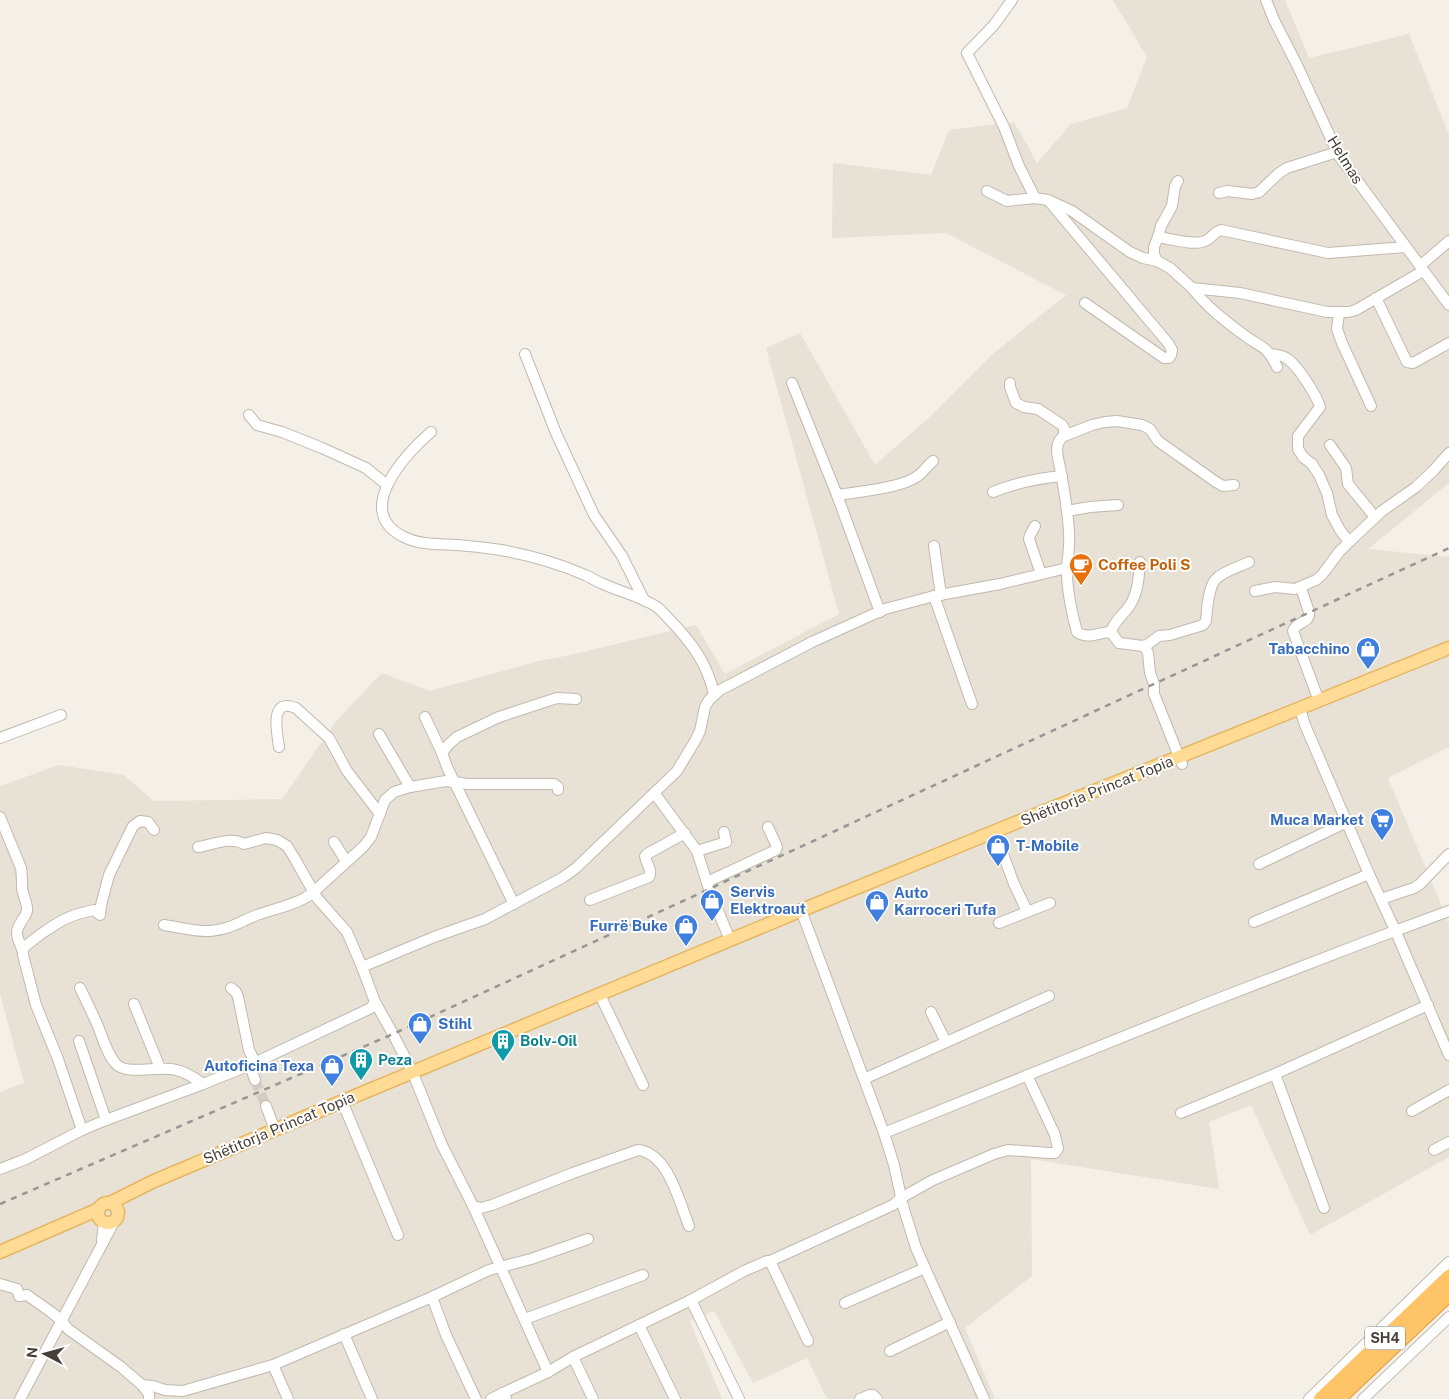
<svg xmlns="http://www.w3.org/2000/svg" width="1449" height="1399" font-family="'Public Sans',sans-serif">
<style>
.residential{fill:#e8e1d5}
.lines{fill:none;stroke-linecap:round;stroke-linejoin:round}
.minor-tunnel{stroke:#d1ccc4;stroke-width:10;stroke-dasharray:10 5;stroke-linecap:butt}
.minor-casing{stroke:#c2b9ad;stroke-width:12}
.major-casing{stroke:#e5b764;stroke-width:15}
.highway-casing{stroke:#df9836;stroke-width:16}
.minor{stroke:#fff;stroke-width:10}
.major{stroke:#ffdb95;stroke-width:12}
.highway{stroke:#ffc467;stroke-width:14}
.rail{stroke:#969696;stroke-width:2.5;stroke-dasharray:6 6;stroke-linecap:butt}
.labels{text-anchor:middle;stroke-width:4;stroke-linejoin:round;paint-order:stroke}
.shield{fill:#fff;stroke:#7e7972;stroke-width:1}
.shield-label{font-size:14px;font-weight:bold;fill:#473f36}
.street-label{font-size:15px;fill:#473f36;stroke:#fff}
.food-label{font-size:15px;font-weight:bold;fill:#c56008;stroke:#fff;text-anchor:start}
.shop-label{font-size:15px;font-weight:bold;fill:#366cbe;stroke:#fff;text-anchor:end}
.culture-label{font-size:15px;font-weight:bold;fill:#0d838f;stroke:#fff;text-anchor:start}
</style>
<rect width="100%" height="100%" fill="#f4efe7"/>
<polygon class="residential" points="1113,0 1285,0 1309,58 1409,34 1449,135 1449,483 1368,549 1449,557 1449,747 1388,778 1449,923 1449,1157 1310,1235 1251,1105 1209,1122 1219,1189 1031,1159 1032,1276 965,1328 995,1399 827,1399 807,1358 753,1383 714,1311 690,1321 722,1399 0,1399 0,1092 24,1083 0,994 0,786 59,765 124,775 154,801 282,799 337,720 382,673 429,691 539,661 570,655 696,625 725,674 839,614 766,348 800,333 875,465 933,414 994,353 1066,295 946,233 832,238 833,163 931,175 949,130 1014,122 1037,163 1071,124 1127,108 1147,57"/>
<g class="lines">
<polyline class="minor-tunnel" points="255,1080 266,1106"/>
<g class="minor-casing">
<g id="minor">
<polyline points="1012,0 994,25 967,53 1004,127 1019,166 1035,198"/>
<polyline points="1266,0 1274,20 1297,65 1339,156 1449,305"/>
<polyline points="1178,181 1175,186 1172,206 1161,226 1158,237 1154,247 1154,254 1157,261 1170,268 1192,288 1240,293 1327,312 1348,312 1356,310 1423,271"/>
<polyline points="987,191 1007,201 1035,198 1048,200 1072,211 1130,252 1143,258 1157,261"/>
<polyline points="1219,193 1228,191 1252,194 1259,192 1279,173 1287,168 1337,152"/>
<polyline points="1048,200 1168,343 1172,350 1171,355 1169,358 1164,358 1085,303"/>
<path d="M1158 237C1171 239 1195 246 1205 241 1212 238 1214 232 1221 230L1328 253 1406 247"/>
<polyline points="1420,266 1449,241"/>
<path d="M1192 288C1207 307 1225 321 1244 335 1261 348 1267 345 1277 367"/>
<polyline points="1376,298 1407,362 1413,363 1449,343"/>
<polyline points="1339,313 1337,329 1342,343 1371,406"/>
<polyline points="525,354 556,433 594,515 622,556 644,600"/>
<path d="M1271 354C1276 355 1282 355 1286 358 1297 364 1317 396 1320 407L1298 436V449L1303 457 1312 464 1319 475 1327 493 1332 515 1340 530 1349 542"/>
<polyline points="792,383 837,495 880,612"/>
<polyline points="1010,383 1010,387 1016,403 1024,407 1038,409 1062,425 1064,428 1064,436"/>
<polyline points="249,415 257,425 282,432 322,448 366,468 387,485"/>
<path d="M431 432C405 454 352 512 404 537 420 545 439 544 456 545 471 546 487 548 501 550 529 555 558 563 585 575 590 577 596 581 601 583 620 592 640 596 657 607 662 611 666 616 670 620 692 643 707 663 714 694"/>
<polyline points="1330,445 1346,468 1348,484 1375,517"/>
<path d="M993 492C1016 483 1038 478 1062 476"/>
<path d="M837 495C857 492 904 488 919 475 924 471 928 465 933 461"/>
<polyline points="1067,511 1090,507 1118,505"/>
<polyline points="1035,526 1030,535 1029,539 1041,574"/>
<polyline points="934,546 941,595"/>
<path d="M1301 588 1309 612C1310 624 1296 621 1293 631L1319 701"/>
<polyline points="1255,591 1275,587 1295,589 1316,580 1322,575 1339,552 1349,542 1382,511 1416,487 1434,470 1449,453"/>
<polyline points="934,596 972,704"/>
<path d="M1111 632C1115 619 1123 616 1130 605 1138 593 1139 576 1140 562"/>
<path d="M1143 646 1148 644 1159 636 1170 635 1203 625 1206 621C1207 610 1208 587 1216 579 1224 571 1239 567 1249 562"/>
<polyline points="1300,709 1305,725 1369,874 1395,930 1449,1055"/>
<polyline points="425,717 442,753 447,767 514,904"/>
<polyline points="379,734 410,787"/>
<polyline points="0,738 61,715"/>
<path d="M279 747C277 732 269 697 296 708L329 738 347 771 380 814"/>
<polyline points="442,753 449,744 457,737 499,717 557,698 576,699"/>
<path d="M1182 764 1154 694V684L1150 673 1148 653 1146 649 1143 646 1119 643 1111 632C1099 632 1088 640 1077 632 1072 615 1066 585 1067 567 1068 556 1070 544 1069 533 1068 511 1064 489 1060 468 1058 457 1053 443 1064 436L1092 425 1105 422 1117 421 1142 425 1150 429 1158 441 1216 482 1223 486 1234 485"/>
<polyline points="655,794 697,851 709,889 730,940"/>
<path d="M0 817 21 868C22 875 22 881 22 888 23 896 28 904 27 911 25 919 17 924 17 933 17 941 23 947 23 955L36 1005 58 1059 82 1130"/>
<polyline points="995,832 1014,884 1027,911"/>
<polyline points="334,842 346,861"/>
<path d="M198 847C212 845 231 836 244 844L266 838 277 840 287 846 295 859 317 898 347 932 362 967 375 1002 393 1034 412 1071 442 1145 473 1206 548 1372 573 1357 691 1300 744 1271 767 1261H770L808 1341"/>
<polyline points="697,851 726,842 724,832"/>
<polyline points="1259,864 1347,822"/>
<polyline points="707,882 776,850 777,847 768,827"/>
<polyline points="1381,899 1414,888 1420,884 1449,854"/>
<path d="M590 900 649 877C653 870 646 864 645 856L647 854 685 833"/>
<polyline points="801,910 884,1133 894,1165 903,1206 916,1248 984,1399"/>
<polyline points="1254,922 1369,874"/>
<polyline points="999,923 1050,903"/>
<path d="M164 925C179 927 195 932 210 931 231 929 239 922 257 915 276 908 306 903 319 887L363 847 371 837 385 800 394 792 410 787 446 781 468 784H554L558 787V790"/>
<path d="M23 949C28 943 35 939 41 934 61 920 70 915 94 910L100 915 101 905 109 875 133 826 140 821 148 822 154 830"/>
<polyline points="362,967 434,937 485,919 562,878 576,868 677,771 695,741 700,731 705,707 709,700 720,690 812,642 885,609 934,596 1000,584 1067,568"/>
<path d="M80 988C86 1000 92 1013 98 1026 103 1039 107 1054 116 1064 127 1076 160 1065 176 1070 186 1072 195 1078 203 1084"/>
<polyline points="231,988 236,992 238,997 249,1050 255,1062"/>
<polyline points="602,999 643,1085"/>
<polyline points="134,1004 160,1068"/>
<polyline points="931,1012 946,1042"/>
<polyline points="79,1041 106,1120"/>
<polyline points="250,1065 255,1080"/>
<polyline points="1275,1074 1324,1208"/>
<polyline points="864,1079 1049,996"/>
<polyline points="342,1101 398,1235"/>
<polyline points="266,1106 275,1130"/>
<polyline points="1412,1111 1449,1090"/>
<polyline points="1181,1113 1275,1074 1428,1005"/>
<polyline points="884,1133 1207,1003 1368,941 1449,911"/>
<polyline points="1434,1150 1449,1142"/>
<polyline points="0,1169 26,1159 82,1130 106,1120 203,1084 250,1065 371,1008 375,1002"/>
<path d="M473 1206 481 1208 492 1205 573 1173 638 1150C668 1153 679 1201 689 1226"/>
<polyline points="102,1241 104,1222"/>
<polyline points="770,1261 893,1205 901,1198 933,1180 994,1154 1008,1150 1049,1153 1055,1153 1058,1149 1055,1135 1027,1075"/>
<polyline points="0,1284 17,1289 19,1296 27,1295 51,1312 61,1320 68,1329 121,1367 142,1385 153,1386 165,1390 183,1391 273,1365 432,1297 489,1270 531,1259 588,1239"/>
<polyline points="432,1297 446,1335 476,1399"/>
<polyline points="691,1300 739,1399"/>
<polyline points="845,1303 925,1268"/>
<polyline points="525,1319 643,1275"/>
<polyline points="639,1325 675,1399"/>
<polyline points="344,1334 372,1399"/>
<polyline points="890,1351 950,1322"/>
<polyline points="573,1357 593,1399"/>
<polyline points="273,1365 288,1399"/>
<polyline points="142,1385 149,1394 149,1399"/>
<polyline points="20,1399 115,1220"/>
<polyline points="491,1399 503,1393"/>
<polyline points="506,1399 503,1393 548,1372"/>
<polyline points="860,1399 870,1395 873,1395 877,1399"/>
<polyline points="1309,1399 1449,1262"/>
<polyline points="1363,1399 1449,1317"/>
</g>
</g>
<g class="major-casing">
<g id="major">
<path d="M110 1203 152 1182C368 1090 584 999 802 910 1017 821 1234 736 1449 648"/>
<circle cx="108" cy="1213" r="10"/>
<polyline points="0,1252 99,1209"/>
</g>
</g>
<g class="highway-casing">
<g id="highway">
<polyline points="1321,1399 1449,1277"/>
<polyline points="1338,1399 1449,1294"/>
</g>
</g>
<use href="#minor" class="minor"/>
<use href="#major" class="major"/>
<use href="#highway" class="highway"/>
<polyline class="rail" points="0,1204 393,1034 709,889 1449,548"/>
</g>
<defs>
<g id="cafe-pin" transform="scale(1.25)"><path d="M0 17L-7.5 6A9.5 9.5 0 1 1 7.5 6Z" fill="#e8710a" stroke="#fff"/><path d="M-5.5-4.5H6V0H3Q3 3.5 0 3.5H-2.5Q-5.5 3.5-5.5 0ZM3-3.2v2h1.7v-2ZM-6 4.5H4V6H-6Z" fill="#fff"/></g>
<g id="shop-pin" transform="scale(1.25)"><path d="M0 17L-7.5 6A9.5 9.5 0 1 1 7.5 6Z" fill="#3f7fe0" stroke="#fff"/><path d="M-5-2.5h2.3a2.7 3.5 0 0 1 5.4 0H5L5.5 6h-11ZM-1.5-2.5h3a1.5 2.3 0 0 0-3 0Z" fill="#fff"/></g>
<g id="supermarket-pin" transform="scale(1.25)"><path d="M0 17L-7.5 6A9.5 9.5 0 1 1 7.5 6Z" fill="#3f7fe0" stroke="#fff"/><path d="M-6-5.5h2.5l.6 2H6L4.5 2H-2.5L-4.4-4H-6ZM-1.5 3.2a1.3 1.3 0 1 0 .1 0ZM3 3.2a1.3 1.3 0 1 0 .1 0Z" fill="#fff"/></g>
<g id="building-pin" transform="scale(1.25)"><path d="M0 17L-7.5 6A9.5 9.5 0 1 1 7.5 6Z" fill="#0f9aa8" stroke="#fff"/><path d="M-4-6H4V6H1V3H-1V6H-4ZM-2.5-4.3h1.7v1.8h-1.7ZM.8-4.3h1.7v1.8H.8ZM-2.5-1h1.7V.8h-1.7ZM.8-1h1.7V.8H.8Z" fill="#fff"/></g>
</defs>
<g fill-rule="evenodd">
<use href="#cafe-pin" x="1081" y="565"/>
<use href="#shop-pin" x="1368" y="649"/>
<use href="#supermarket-pin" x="1382" y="820"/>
<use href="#shop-pin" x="998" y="846"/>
<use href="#shop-pin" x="712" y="901"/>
<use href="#shop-pin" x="877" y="902"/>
<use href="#shop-pin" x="686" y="926"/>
<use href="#shop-pin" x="420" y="1024"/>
<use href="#building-pin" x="503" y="1041"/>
<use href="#building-pin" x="361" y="1060"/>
<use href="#shop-pin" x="332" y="1066"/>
</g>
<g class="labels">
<rect class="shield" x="1365" y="1326.5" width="40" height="23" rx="4"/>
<g class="shield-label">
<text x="1385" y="1343">SH4</text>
</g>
<g class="street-label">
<text transform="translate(1345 160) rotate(58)" y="5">Helmas</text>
<text transform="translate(1097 791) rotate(-22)" y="5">Shëtitorja Princat Topia</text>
<text transform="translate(279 1128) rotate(-23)" y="5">Shëtitorja Princat Topia</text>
</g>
<g class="food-label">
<text x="1098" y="570">Coffee Poli S</text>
</g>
<g class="shop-label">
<text x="1350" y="654">Tabacchino</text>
<text x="1364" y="825">Muca Market</text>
<text x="1016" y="851" text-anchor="start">T-Mobile</text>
<text x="730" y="897" text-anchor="start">Servis<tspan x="730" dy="17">Elektroaut</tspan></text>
<text x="894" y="898" text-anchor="start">Auto<tspan x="894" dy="17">Karroceri Tufa</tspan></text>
<text x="668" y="931">Furrë Buke</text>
<text x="438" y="1029" text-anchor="start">Stihl</text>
<text x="314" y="1071">Autoficina Texa</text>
</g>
<g class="culture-label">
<text x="520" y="1046">Bolv-Oil</text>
<text x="378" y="1065">Peza</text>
</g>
</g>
<g transform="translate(45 1354) rotate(276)" stroke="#ffffff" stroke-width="4" paint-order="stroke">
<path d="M0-4L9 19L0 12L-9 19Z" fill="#473f36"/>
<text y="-8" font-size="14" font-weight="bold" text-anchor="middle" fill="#473f36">N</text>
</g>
</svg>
